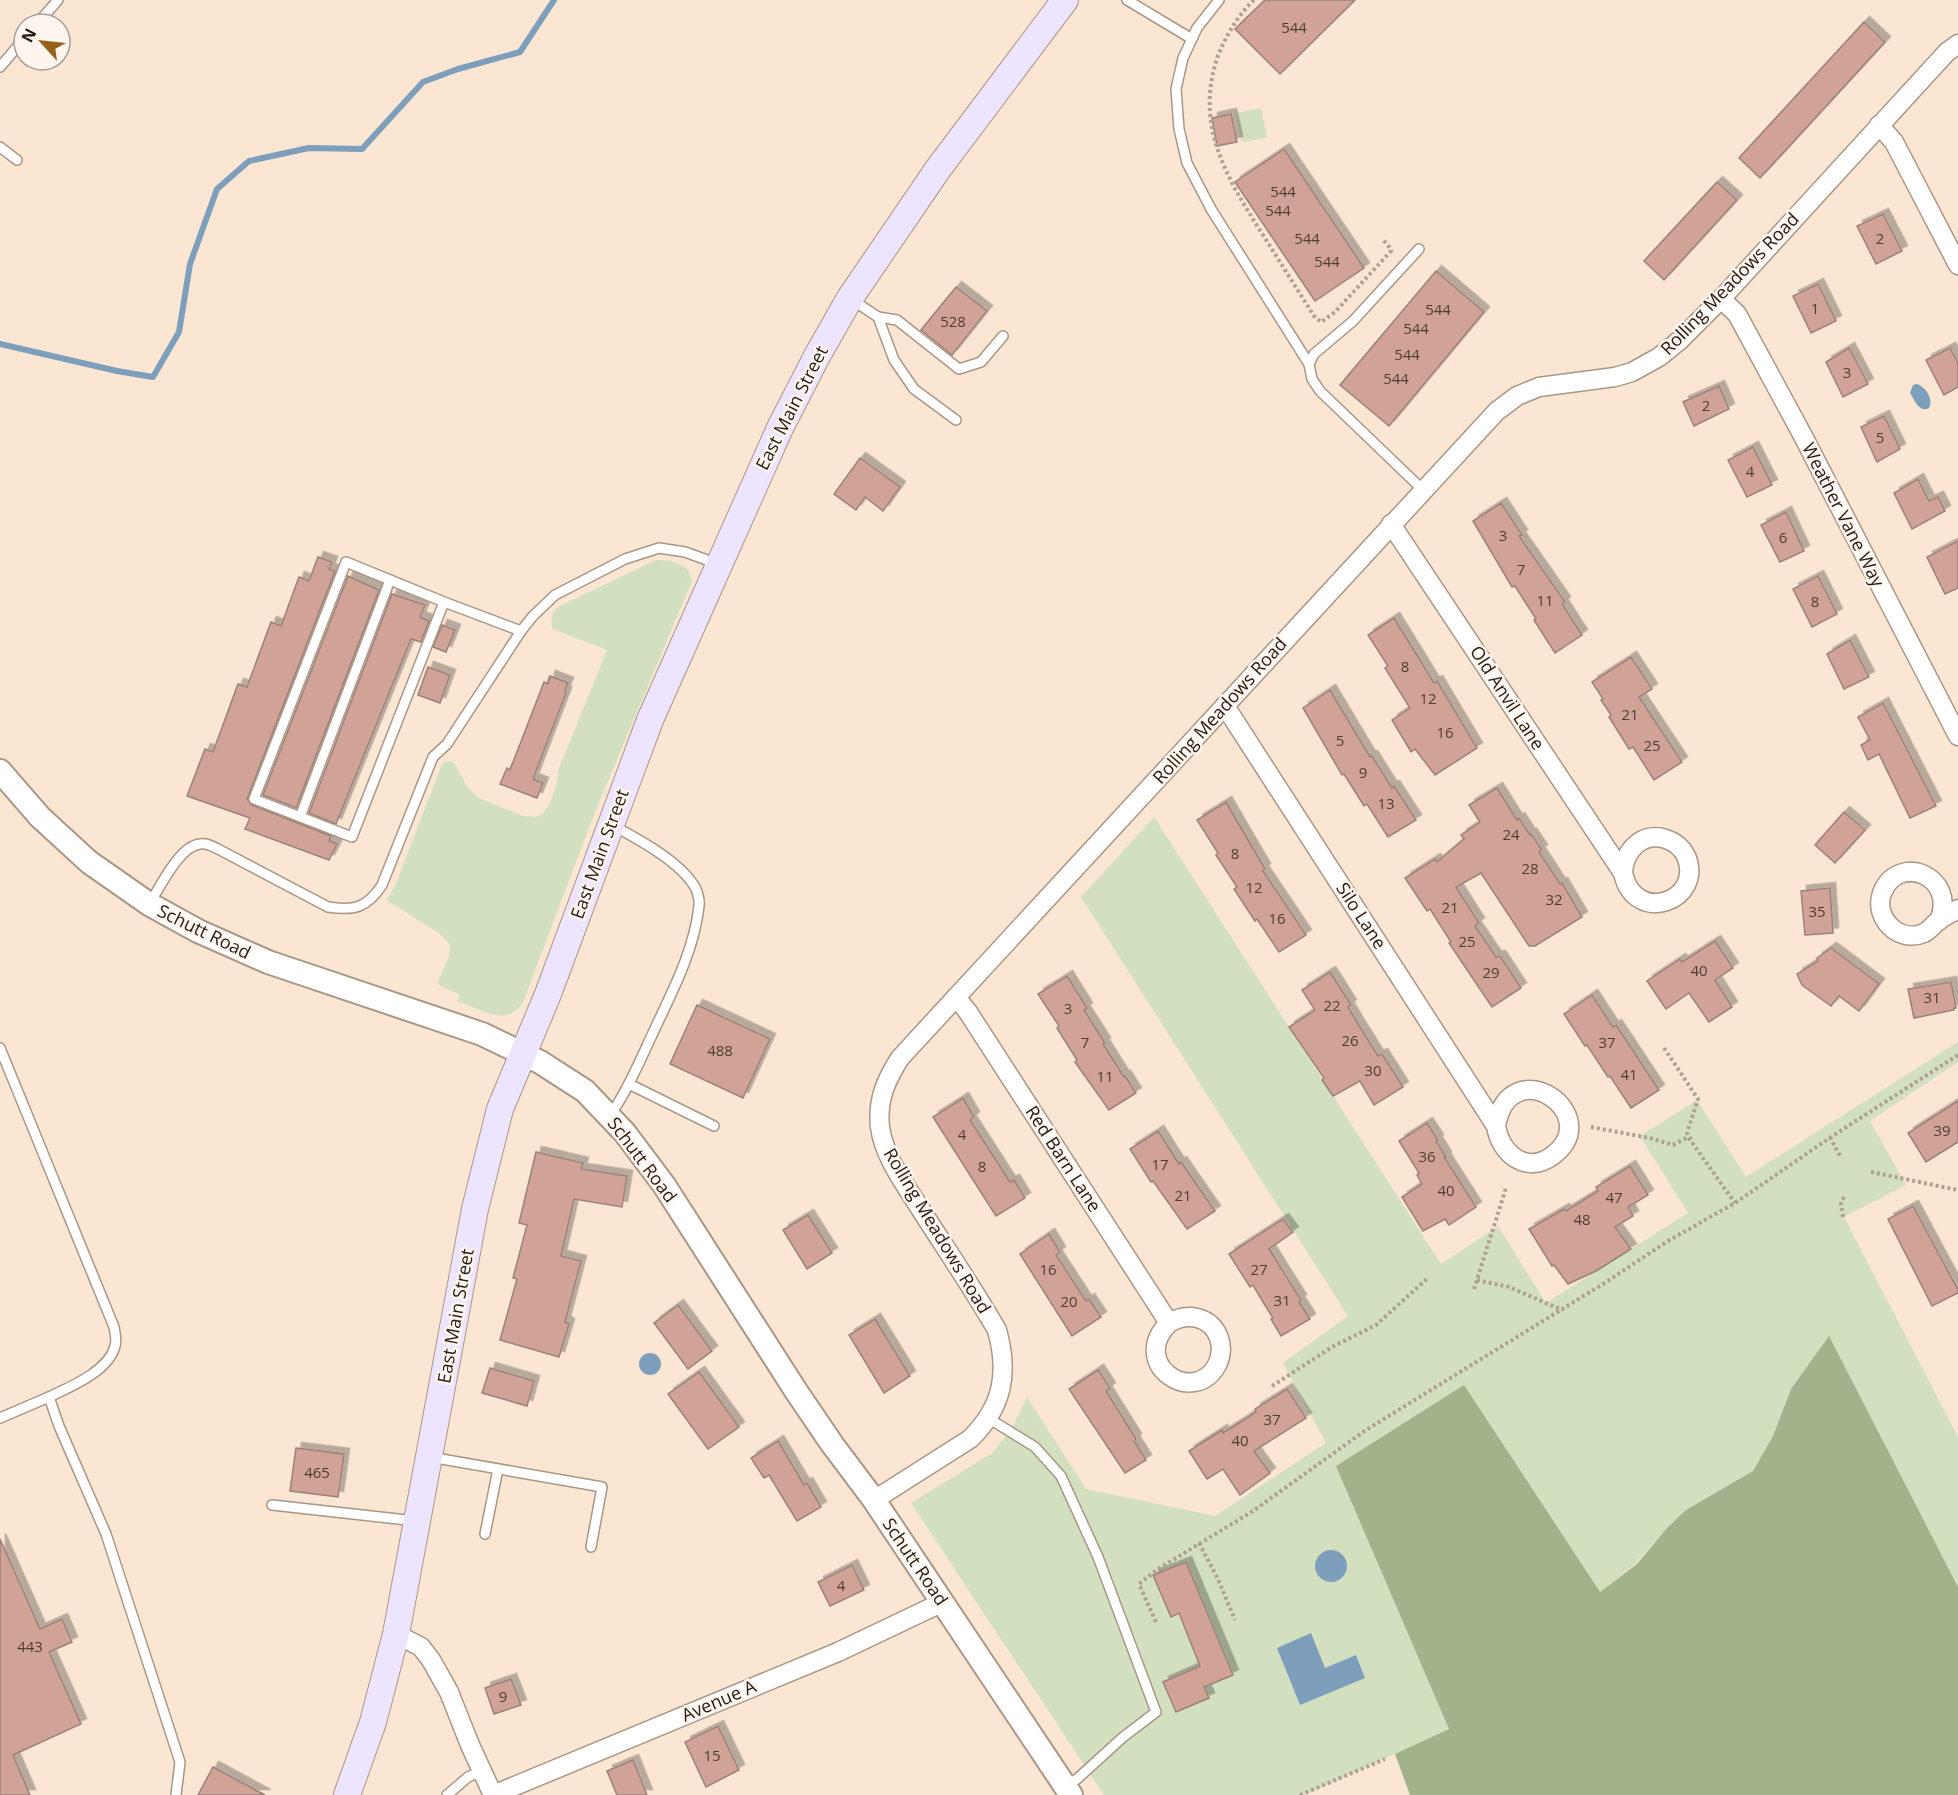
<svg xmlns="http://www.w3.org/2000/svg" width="1958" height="1795" font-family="'Open Sans',sans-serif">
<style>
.green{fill:#d2e0bf}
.forest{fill:#a2b28b}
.water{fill:#7d9fbc}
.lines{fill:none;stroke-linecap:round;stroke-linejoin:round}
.stream{stroke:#7d9fbc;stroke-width:6}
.building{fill:#d1a396;stroke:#9b817a;stroke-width:1.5;filter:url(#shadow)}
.service-casing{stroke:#aa9685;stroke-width:12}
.minor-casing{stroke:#aa9685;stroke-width:21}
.tertiary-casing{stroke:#aa9685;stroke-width:26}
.secondary-casing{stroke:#aa9685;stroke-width:28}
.path{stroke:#b0a091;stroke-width:4;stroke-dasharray:3 3;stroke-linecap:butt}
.service{stroke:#fff;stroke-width:9}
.minor{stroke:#fff;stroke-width:18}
.tertiary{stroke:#fff;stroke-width:22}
.secondary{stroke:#ede4ff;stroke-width:26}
.labels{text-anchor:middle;stroke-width:5;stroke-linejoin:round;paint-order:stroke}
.number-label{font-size:15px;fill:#4e3d34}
.street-label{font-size:18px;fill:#221b14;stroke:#fef5ee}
</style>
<defs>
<filter id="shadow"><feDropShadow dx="5.5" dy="-5.5" stdDeviation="0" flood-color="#0004"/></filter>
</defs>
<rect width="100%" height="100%" fill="#fae6d3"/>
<g class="green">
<polygon points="1261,108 1267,138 1242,142 1236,113"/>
<path d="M656 560 671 561 687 568 692 581 595 812 523 1002C508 1028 479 1009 457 1001L460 995 437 984 449 956 450 944 439 933 386 900 395 886 442 764 446 761 454 762 467 787 479 798 523 816 535 817 544 813C552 800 558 787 558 771L607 650 553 629 551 625 553 612 560 606Z"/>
<polygon points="1154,817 1441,1264 1498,1226 1546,1303 1688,1213 1640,1136 1697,1100 1746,1177 1958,1042 1958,1062 1870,1121 1906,1185 1844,1217 1958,1437 1958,1587 1829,1337 1791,1389 1773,1436 1753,1471 1686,1510 1667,1528 1636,1563 1600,1592 1450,1729 1304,1795 1104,1795 911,1503 992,1453 1011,1430 1027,1397 1086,1489 1215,1516 1326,1443 1283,1363 1348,1316 1081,897"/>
</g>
<polygon class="forest" points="1829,1336 1958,1587 1958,1795 1410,1795 1395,1754 1449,1729 1336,1466 1464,1385 1600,1592 1637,1564 1667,1528 1686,1510 1753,1471 1773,1436 1791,1389"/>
<g class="water">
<path d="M1917 384C1926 387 1934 400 1929 408 1919 413 1915 401 1910 393L1913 385Z"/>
<circle cx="650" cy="1364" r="11"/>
<circle cx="1331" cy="1566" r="16"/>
<polygon points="1311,1633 1325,1668 1356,1655 1365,1678 1300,1705 1277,1648"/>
</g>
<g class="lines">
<polyline class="stream" points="0,344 117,371 153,377 179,332 190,264 217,189 249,161 309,148 362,149 423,82 458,69 520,52 554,0"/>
</g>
<g class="building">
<polygon points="1265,0 1355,0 1280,74 1235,29"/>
<polygon points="1864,22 1885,42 1760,178 1739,158"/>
<polygon points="1231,114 1237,142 1217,146 1212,118"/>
<polygon points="1284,149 1364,268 1315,301 1235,182"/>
<polygon points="1717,182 1737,200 1664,280 1644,261"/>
<polygon points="1883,214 1902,251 1876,264 1857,226"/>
<polygon points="1436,271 1484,312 1389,426 1340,385"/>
<polygon points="1818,284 1836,321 1811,333 1793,296"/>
<polygon points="956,287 987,311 952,355 921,330"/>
<polygon points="1849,348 1868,384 1843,397 1826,362"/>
<polygon points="1950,348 1958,363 1958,387 1944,395 1926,360"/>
<polygon points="1719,386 1729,409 1694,426 1683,402"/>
<polygon points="1884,416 1900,449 1877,462 1861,427"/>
<polygon points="1753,447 1772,485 1747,497 1728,460"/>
<polygon points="860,458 900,487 883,511 865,497 856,510 834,494"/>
<polygon points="1918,479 1929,501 1938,497 1945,511 1912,529 1894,493"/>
<polygon points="1501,503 1522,535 1519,536 1565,602 1562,604 1582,635 1555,653 1534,620 1536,619 1515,586 1512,587 1473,521"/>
<polygon points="1786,512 1804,551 1780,562 1761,525"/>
<polygon points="1958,541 1958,588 1945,594 1927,557"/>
<polygon points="318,557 332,562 329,569 335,571 247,799 252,805 331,836 329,841 337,844 329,860 245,829 250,818 187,796 205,749 213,752 238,684 247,687 271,622 281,626 299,577 309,581"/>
<polygon points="348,576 379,590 296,808 263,795"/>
<polygon points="1818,576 1837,614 1812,627 1793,589"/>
<polygon points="392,594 425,605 420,617 429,621 421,642 411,639 336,824 309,813"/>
<polygon points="1394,618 1434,683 1437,681 1477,748 1435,775 1415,749 1411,752 1392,720 1410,708 1385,668 1388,666 1368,635"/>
<polygon points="442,625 455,630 446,652 433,647"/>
<polygon points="1850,640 1869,677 1844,689 1827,654"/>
<polygon points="1631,657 1652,689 1639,697 1682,762 1654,780 1633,747 1629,749 1609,717 1611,715 1601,700 1603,699 1592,682"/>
<polygon points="428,667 450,675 440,703 418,695"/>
<polygon points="550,676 568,683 565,690 566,693 533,779 543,783 537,798 500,784 507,768 510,770 544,682 548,684"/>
<polygon points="1330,690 1370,757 1372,756 1392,788 1394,786 1416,820 1388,837 1367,804 1364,806 1344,774 1342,775 1303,708"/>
<polygon points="1883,703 1936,806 1910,818 1879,754 1868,760 1861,745 1870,740 1858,717"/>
<polygon points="1497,788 1517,820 1519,818 1530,835 1531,834 1542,850 1539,852 1560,884 1562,883 1582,917 1535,946 1529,946 1481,873 1456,887 1479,923 1475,926 1496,957 1500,956 1521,988 1492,1007 1449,943 1451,942 1430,909 1427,911 1405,878 1435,859 1437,862 1464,839 1461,835 1480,822 1469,805"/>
<polygon points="1226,802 1265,869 1263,871 1306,935 1279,952 1257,919 1255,921 1234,889 1237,887 1216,855 1218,853 1197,820"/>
<polygon points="1844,812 1865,830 1835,863 1815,845"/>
<polygon points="1830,888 1833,933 1805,935 1801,891"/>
<polygon points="1715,941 1733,968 1715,980 1732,1007 1709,1022 1689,993 1666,1009 1647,981 1680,959 1682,962"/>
<polygon points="1831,948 1879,984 1859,1011 1839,996 1831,1006 1802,985 1797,974 1818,961 1817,958"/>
<polygon points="1330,972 1351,1005 1348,1007 1358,1024 1378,1056 1382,1054 1403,1087 1374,1105 1360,1081 1333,1096 1322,1080 1324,1078 1289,1027 1315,1010 1302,990"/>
<polygon points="1067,976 1087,1008 1084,1010 1105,1043 1103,1044 1124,1077 1125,1076 1136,1093 1109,1110 1075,1062 1077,1060 1057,1028 1059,1026 1038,994"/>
<polygon points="1951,982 1956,1008 1954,1008 1954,1010 1914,1018 1908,989"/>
<polygon points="1592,995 1613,1027 1616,1025 1659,1090 1631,1108 1610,1076 1608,1077 1587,1045 1585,1046 1564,1014"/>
<polygon points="697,1005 770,1039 743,1098 670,1064"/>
<polygon points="963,1098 974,1117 970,1120 979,1134 1010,1182 1014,1180 1025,1198 996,1216 933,1117"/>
<polygon points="1958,1101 1958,1142 1926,1162 1908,1133"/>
<polygon points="1427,1123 1438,1140 1436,1141 1446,1157 1444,1157 1476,1207 1449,1225 1445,1219 1423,1231 1402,1197 1422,1184 1417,1175 1419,1173 1399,1141"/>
<polygon points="1158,1131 1179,1164 1181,1162 1215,1211 1187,1229 1153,1181 1151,1182 1130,1149"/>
<polygon points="536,1152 583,1163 581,1169 627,1176 622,1207 574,1199 561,1256 581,1261 565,1322 569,1324 559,1357 500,1340 517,1279 513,1278 527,1225 519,1223"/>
<polygon points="1630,1166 1648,1195 1628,1207 1633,1216 1615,1227 1631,1249 1596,1271 1568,1284 1554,1265 1552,1266 1529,1229 1564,1209 1566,1211 1598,1191 1596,1187"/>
<polygon points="1913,1206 1958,1290 1958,1293 1932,1306 1888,1219"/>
<polygon points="808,1215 832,1253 807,1269 783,1230"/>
<polygon points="1283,1219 1293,1232 1269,1249 1301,1300 1299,1302 1310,1319 1281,1336 1271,1319 1273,1318 1263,1302 1253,1285 1250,1287 1229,1254"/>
<polygon points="1049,1234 1060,1252 1056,1255 1086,1301 1089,1299 1101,1317 1072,1336 1020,1254"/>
<polygon points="678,1305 712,1351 688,1369 654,1323"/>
<polygon points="875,1319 910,1376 884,1393 849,1335"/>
<polygon points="490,1368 534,1381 527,1406 482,1393"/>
<polygon points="1098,1370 1110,1388 1106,1391 1136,1439 1134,1441 1146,1460 1125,1473 1069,1389"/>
<polygon points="699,1372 739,1427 708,1449 668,1394"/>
<polygon points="1287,1389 1306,1418 1254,1451 1270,1473 1240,1495 1223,1469 1207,1479 1189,1451 1222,1430 1223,1433 1239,1423 1256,1412 1255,1409"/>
<polygon points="778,1441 804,1485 807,1483 821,1507 797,1521 769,1475 764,1478 751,1458"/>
<polygon points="296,1448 344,1454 338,1497 290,1491"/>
<polygon points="0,1539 40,1629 62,1619 72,1642 49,1652 81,1724 13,1755 30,1795 0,1795"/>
<polygon points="1186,1562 1233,1675 1204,1687 1209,1698 1176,1712 1163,1682 1200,1666 1179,1613 1171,1617 1153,1575"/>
<polygon points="852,1565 864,1590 830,1606 818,1582"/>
<polygon points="511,1679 521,1705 494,1714 485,1688"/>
<polygon points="718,1726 739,1770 706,1787 685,1742"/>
<polygon points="633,1760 647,1795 617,1795 607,1771"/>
<polygon points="213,1767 265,1795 198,1795"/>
</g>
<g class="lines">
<g class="service-casing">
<g id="service">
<polyline points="1127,0 1192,39"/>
<polyline points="1219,0 1197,28 1183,58 1176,89 1179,129 1187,163 1211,209 1309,364 1312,379 1320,391 1423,490"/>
<polyline points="37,24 58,0"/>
<polyline points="0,67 24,39"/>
<polyline points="0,147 17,160"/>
<polyline points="851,299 878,317 894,360 914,389 956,420"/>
<polyline points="878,317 897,320 959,369 981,362 1003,336"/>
<polyline points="1309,364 1314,354 1353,321 1419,249"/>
<polyline points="444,602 346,562 254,799 352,837 444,602 521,631"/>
<polyline points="300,817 390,580"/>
<path d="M149 904C160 888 179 846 200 844 207 843 212 846 218 849L328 907C354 911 367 908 382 885L433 757 447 744 521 631 533 616 555 595 625 559 659 548 685 552 718 564"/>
<path d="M0 1048 114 1327C115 1332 117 1341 115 1346 109 1371 70 1387 49 1397L59 1426 106 1534 180 1762 176 1795"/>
<polyline points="629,1084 714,1126"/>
<path d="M609 1117C627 1091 639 1063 652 1035 671 994 694 952 699 906 700 900 697 889 693 884 677 860 638 839 612 825"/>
<polyline points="0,1418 49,1397"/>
<polyline points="988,1418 1035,1447 1061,1476 1098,1557 1156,1712 1122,1738 1077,1779 1065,1786"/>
<polyline points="430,1457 602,1487 591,1547"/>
<polyline points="272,1505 416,1521"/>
<polyline points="485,1534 498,1469"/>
<polyline points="447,1795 468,1777 482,1771"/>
</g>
</g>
<g class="minor-casing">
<g id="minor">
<polyline points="1879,125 1894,142 1958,265"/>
<polyline points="1721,299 1737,314 1803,436 1958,736"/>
<path d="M1391 524 1623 873C1624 851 1642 831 1666 839 1675 842 1682 848 1686 856 1705 900 1635 927 1623 873"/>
<path d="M1225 706 1496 1126C1510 1048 1608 1115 1552 1156 1526 1175 1500 1153 1496 1126"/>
<path d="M1939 921C1958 876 1898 852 1882 893 1873 918 1899 944 1924 933 1930 930 1933 925 1938 921 1944 916 1952 913 1958 909"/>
<path d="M956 997 968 1012 1169 1323C1187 1312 1211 1316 1219 1338 1222 1347 1221 1357 1217 1365 1193 1408 1128 1363 1169 1323"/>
<path d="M874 1500 970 1439C1003 1407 1009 1373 997 1330 974 1290 948 1252 923 1213 907 1187 884 1158 880 1127 877 1100 886 1080 900 1058L1497 411 1517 396 1539 387 1615 377 1632 372 1659 357 1680 340 1721 299 1947 52 1958 44"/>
<polyline points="396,1634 421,1647 431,1660 449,1692 470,1745 493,1795 838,1652 943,1602"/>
</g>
</g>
<g class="tertiary-casing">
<polyline id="tertiary" points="0,771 40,817 89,862 149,904 198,931 268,962 482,1034 540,1062 585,1091 625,1133 664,1185 796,1391 832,1444 874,1500 1071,1795"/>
</g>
<g class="secondary-casing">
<polyline id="secondary" points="347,1795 373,1722 396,1634 475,1209 500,1109 548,994 650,720 780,428 817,356 850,298 938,169 1065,0"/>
</g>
<g class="path">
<path d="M1254 0C1239 14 1227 34 1219 53 1193 123 1226 177 1263 235 1280 262 1297 289 1314 316L1321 322 1335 312 1391 251 1388 245 1383 240"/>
<polyline points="1664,1048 1698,1099 1687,1133 1691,1139"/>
<polyline points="1591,1127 1650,1138 1673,1145 1688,1137 1735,1203"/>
<polyline points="1830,1137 1840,1156"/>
<polyline points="1871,1172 1958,1190"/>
<polyline points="1843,1217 1841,1203 1845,1195"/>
<polyline points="1477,1280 1509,1287 1562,1310"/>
<polyline points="1474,1289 1506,1188"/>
<polyline points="1272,1386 1332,1347 1376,1325 1429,1277"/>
<polyline points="1199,1543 1218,1579 1235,1620"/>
<polyline points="1156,1622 1139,1584 1158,1569 1253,1511 1366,1430 1603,1284 1668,1241 1735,1203 1834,1135 1958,1055"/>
<polyline points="1300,1795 1385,1759"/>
</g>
<use href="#service" class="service"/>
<use href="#minor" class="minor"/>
<use href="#tertiary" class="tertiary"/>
<use href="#secondary" class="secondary"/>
</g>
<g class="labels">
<g class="number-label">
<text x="1294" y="33">544</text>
<text x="1283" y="197">544</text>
<text x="1278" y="216">544</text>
<text x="1307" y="244">544</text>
<text x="1880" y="244">2</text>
<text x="1327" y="267">544</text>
<text x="1815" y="314">1</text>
<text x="1438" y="315">544</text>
<text x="953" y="327">528</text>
<text x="1416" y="334">544</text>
<text x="1407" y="360">544</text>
<text x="1847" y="378">3</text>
<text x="1396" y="384">544</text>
<text x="1706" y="411">2</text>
<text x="1880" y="443">5</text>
<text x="1750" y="477">4</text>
<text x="1503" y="541">3</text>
<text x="1783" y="543">6</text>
<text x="1521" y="575">7</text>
<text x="1545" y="606">11</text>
<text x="1815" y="607">8</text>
<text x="1405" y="672">8</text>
<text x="1428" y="704">12</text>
<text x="1630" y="720">21</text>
<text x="1445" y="738">16</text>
<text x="1340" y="746">5</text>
<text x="1652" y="751">25</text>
<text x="1363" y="778">9</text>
<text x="1386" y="809">13</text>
<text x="1511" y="840">24</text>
<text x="1235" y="859">8</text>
<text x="1530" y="874">28</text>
<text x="1254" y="893">12</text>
<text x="1554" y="905">32</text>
<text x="1450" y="913">21</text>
<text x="1817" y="917">35</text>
<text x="1277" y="924">16</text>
<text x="1467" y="947">25</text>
<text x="1699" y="976">40</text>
<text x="1491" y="978">29</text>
<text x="1932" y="1003">31</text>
<text x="1332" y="1011">22</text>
<text x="1068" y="1014">3</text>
<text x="1350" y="1046">26</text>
<text x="1085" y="1048">7</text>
<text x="1607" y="1048">37</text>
<text x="720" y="1056">488</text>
<text x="1373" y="1076">30</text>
<text x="1629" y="1080">41</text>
<text x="1105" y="1082">11</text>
<text x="1942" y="1136">39</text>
<text x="962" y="1140">4</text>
<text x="1427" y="1162">36</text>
<text x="1160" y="1170">17</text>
<text x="982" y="1172">8</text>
<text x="1446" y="1196">40</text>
<text x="1183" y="1201">21</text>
<text x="1614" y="1203">47</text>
<text x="1582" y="1225">48</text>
<text x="1048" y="1275">16</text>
<text x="1259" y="1275">27</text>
<text x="1282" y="1306">31</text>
<text x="1069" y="1307">20</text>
<text x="1272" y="1425">37</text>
<text x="1240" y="1446">40</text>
<text x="317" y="1478">465</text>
<text x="841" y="1591">4</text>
<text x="30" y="1652">443</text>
<text x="503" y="1702">9</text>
<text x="712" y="1761">15</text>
</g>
<g class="street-label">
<text transform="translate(1730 284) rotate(-46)" y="6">Rolling Meadows Road</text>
<text transform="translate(792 408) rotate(-63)" y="6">East Main Street</text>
<text transform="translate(1843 515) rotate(63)" y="6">Weather Vane Way</text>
<text transform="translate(1507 698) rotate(57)" y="6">Old Anvil Lane</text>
<text transform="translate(1220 711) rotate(-48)" y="6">Rolling Meadows Road</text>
<text transform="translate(600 854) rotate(-70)" y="6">East Main Street</text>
<text transform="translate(1361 916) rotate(57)" y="6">Silo Lane</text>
<text transform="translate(204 932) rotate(26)" y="6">Schutt Road</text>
<text transform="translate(1063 1159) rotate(57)" y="6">Red Barn Lane</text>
<text transform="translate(642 1160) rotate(53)" y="6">Schutt Road</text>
<text transform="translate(937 1231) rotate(59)" y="6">Rolling Meadows Road</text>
<text transform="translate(456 1316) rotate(-80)" y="6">East Main Street</text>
<text transform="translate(915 1562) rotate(56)" y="6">Schutt Road</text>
<text transform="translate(719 1701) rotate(-23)" y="6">Avenue A</text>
</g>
</g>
<g transform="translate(42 42) rotate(297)"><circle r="28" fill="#fef5ee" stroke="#a69e97" stroke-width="1.5"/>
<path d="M0-4.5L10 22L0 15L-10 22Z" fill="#976119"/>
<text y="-9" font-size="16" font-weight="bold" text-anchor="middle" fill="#221b14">N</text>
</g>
</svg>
